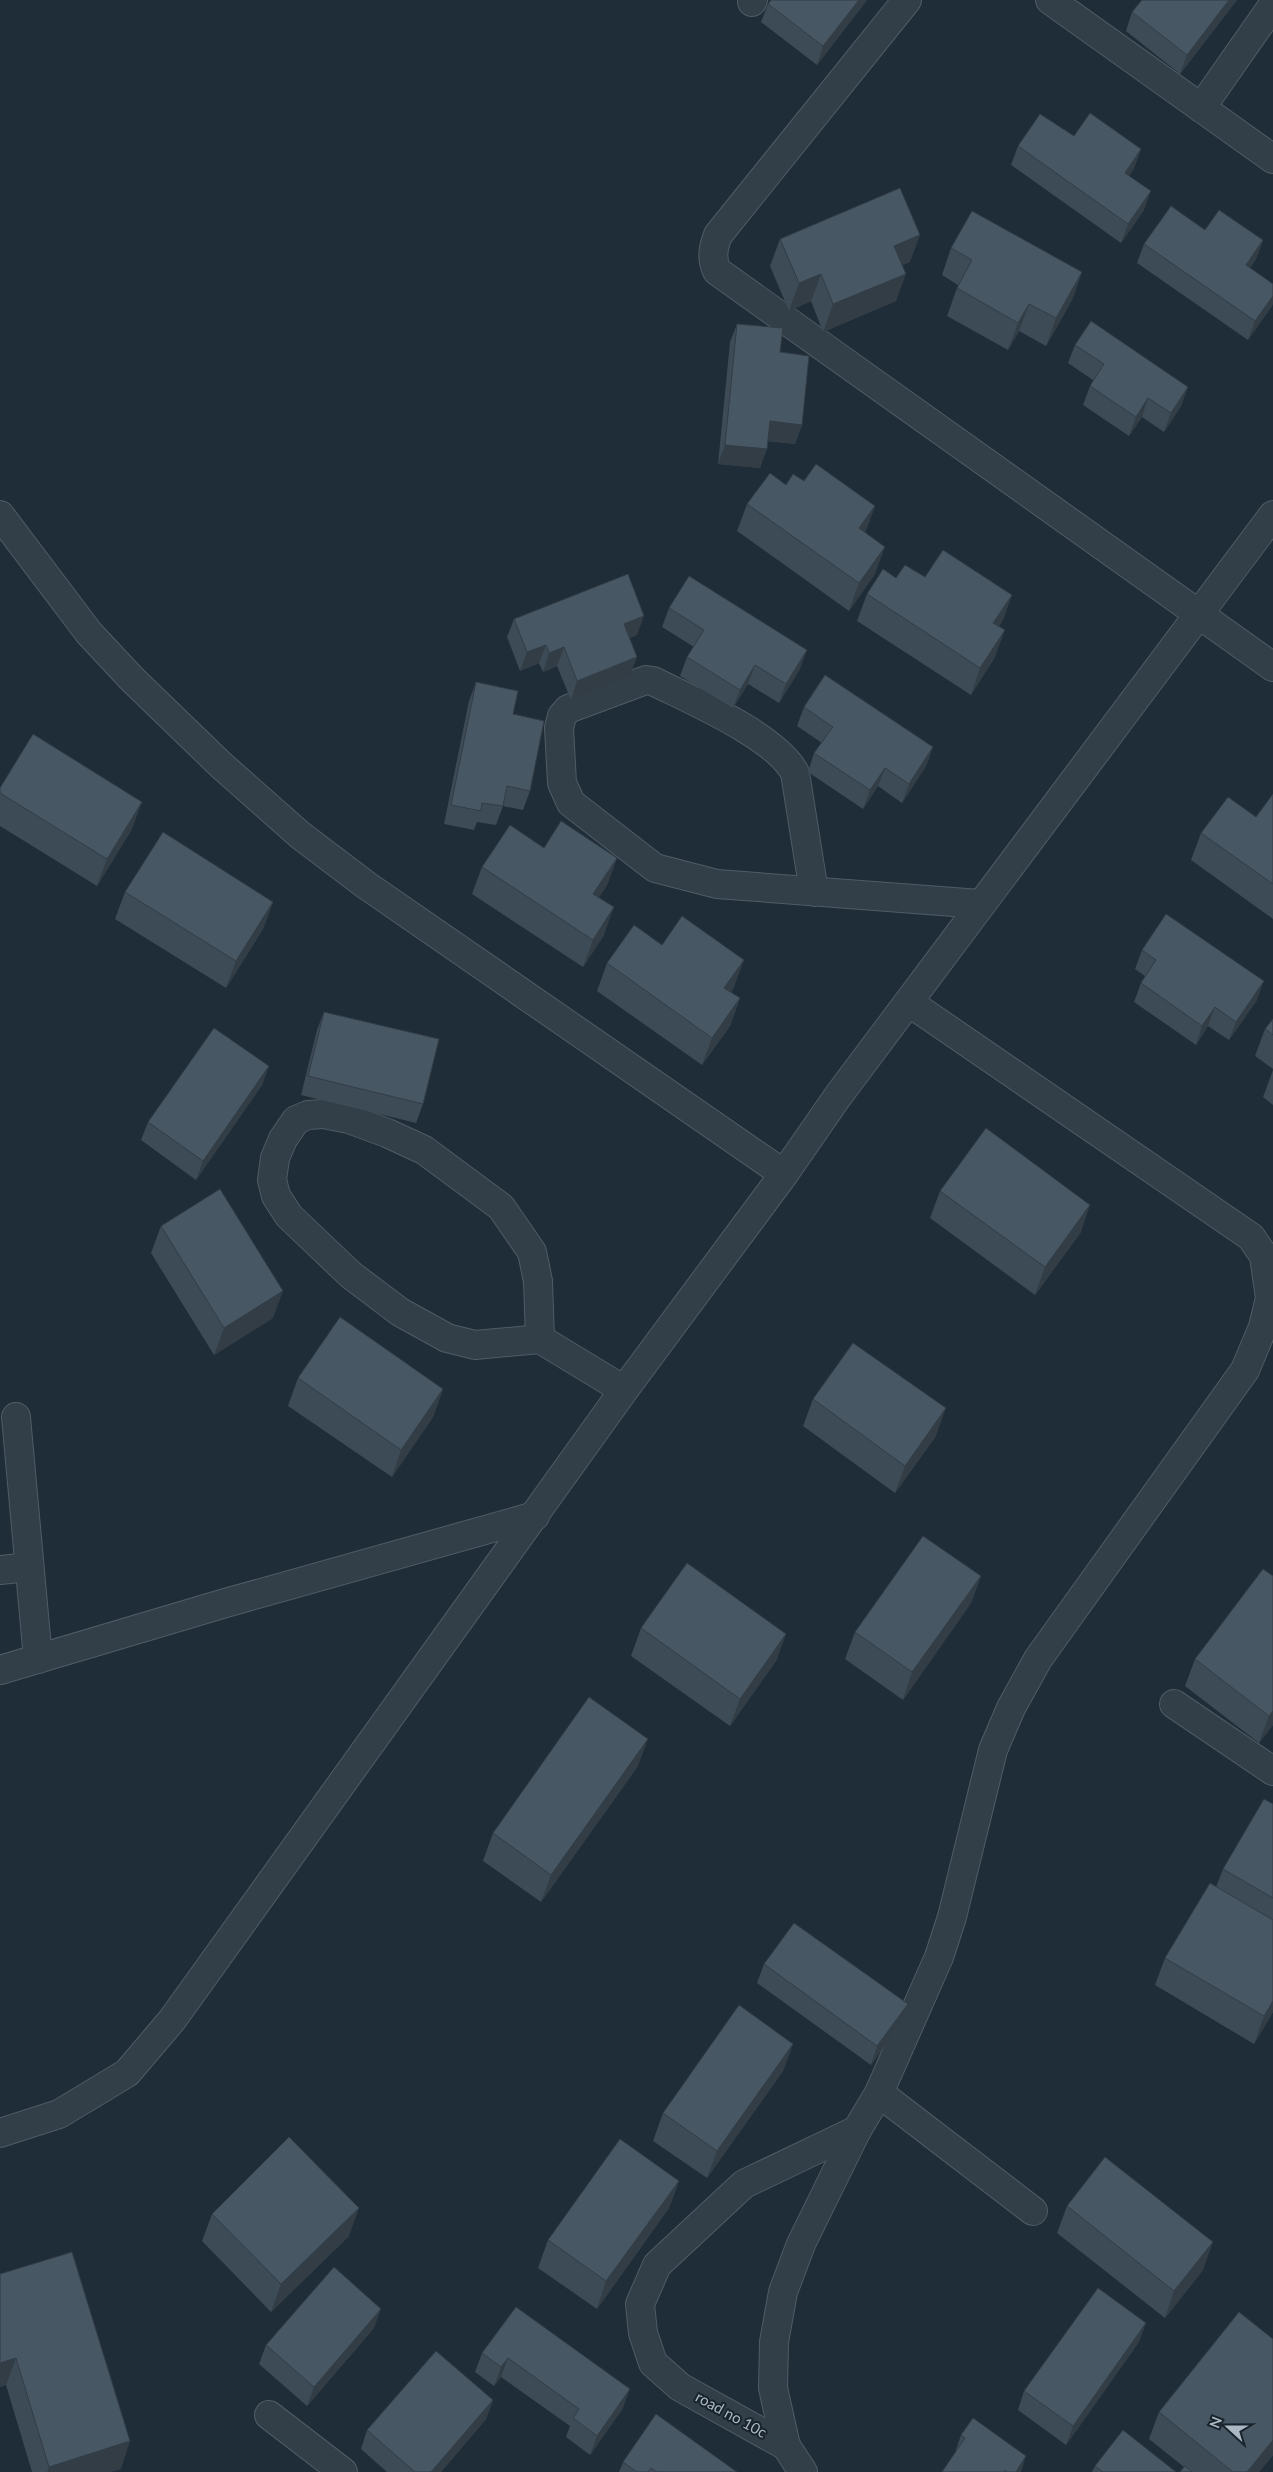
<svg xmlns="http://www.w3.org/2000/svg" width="1273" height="2472" font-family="Lato,sans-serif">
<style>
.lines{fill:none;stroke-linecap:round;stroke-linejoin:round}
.minor-casing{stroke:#505c66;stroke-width:30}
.minor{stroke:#323e48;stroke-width:28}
.wall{fill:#3d4b56}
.shaded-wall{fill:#323d46}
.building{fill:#475764;stroke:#323d46}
.labels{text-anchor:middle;stroke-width:4;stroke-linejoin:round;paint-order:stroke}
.street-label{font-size:15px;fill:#acb9c5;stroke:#18232c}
</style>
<rect width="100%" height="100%" fill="#1f2d38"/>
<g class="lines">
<g class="minor-casing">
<g id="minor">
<path d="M907 0 718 235C713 248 711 258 717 271L1273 667"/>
<polyline points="1050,0 1273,159"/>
<polyline points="752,2 753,0"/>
<polyline points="1201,108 1273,5"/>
<polyline points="0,515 89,633 132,679 221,765 300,835 366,885 784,1174"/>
<path d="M814 892 795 773C776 736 691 700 653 681L646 680 568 709 562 716 559 728 562 783 571 803 655 868 717 884 980 904"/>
<polyline points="910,1003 1251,1237 1264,1256 1270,1298 1273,1298"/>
<polyline points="540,1339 538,1281 532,1252 501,1207 424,1150 387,1133 349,1119 324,1114 308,1115 296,1120 283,1139 275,1158 272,1180 276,1196 289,1216 351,1275 400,1312 447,1338 475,1345 540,1339 624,1390"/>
<polyline points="16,1417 38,1659"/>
<polyline points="0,1570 29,1567"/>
<polyline points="0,1670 222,1604 535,1516"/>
<polyline points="1174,1704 1273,1771"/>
<polyline points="879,2093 1033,2211"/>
<polyline points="0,2133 59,2114 127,2073 172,2020 624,1390 784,1174 838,1096 1273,515"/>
<polyline points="269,2415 343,2472"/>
<polyline points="786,2446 773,2388 774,2342 783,2292 801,2244 857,2130 879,2093 939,1957 952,1917 993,1750 1011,1708 1038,1659 1245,1370 1263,1327 1270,1298"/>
<polyline points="803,2472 786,2446 680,2387 653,2363 643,2333 640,2304 657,2265 744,2184 857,2130"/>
</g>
</g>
<use href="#minor" class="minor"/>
</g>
<g class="wall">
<polygon points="867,0 817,65 761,22 768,4"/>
<polygon points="1237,0 1180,74 1126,31 1132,12"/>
<polygon points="1074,136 1141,149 1134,168 1129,176 1144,210 1121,243 1011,165 1018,146"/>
<polygon points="1205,230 1263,240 1256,259 1250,268 1273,284 1273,303 1272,306 1248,340 1137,263 1144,244"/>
<polygon points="780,239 910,262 902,265 896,301 823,332 811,301 789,311 770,266"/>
<polygon points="951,248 1082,272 1072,300 1046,346 1019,331 1008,350 947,316 958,285 942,275"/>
<polygon points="737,324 780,352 802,425 795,444 767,441 760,468 718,464 730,342"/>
<polygon points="1075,345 1188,387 1181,406 1164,432 1142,417 1129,436 1083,405 1090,386 1093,380 1068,363"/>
<polygon points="804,481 875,506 865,533 875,574 849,611 737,531 747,504 786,485"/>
<polygon points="925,577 1012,595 1002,622 999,626 995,657 971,695 857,621 867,594 896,578"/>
<polygon points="669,608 800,669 779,703 748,684 733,708 680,676 687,657 694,647 662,627"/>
<polygon points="514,619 637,635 630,638 630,676 571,700 557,666 543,672 539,663 520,671 507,637"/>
<polygon points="476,682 513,714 530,791 523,810 503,806 496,825 477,822 474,830 444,824 469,701"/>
<polygon points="804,707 933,747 926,766 902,803 878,786 863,809 808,772 814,753 822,743 797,726"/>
<polygon points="0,788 132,829 97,886 0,826"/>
<polygon points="1273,794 1273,919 1191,860 1201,833 1256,817"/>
<polygon points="544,848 617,858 607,885 599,897 604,935 583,967 472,894 482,867"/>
<polygon points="125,892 273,902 263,929 226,988 115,919"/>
<polygon points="662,945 734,987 731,992 740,998 730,1026 702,1065 597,991 607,963"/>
<polygon points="1142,950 1257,1000 1229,1040 1208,1026 1196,1045 1134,1002 1141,983 1145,976 1135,969"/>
<polygon points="324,1012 423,1104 416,1123 301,1095 317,1030"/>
<polygon points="1273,1019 1273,1069 1255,1056 1265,1029"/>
<polygon points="269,1066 262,1085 196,1180 141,1140 148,1122"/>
<polygon points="1273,1070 1273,1105 1263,1097"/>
<polygon points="940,1191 1081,1232 1035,1295 930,1218"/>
<polygon points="161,1226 273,1318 214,1355 151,1253"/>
<polygon points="298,1378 443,1389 433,1417 392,1477 288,1406"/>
<polygon points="813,1399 936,1436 895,1493 803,1426"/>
<polygon points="981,1576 971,1603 903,1700 845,1659 855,1632"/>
<polygon points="1273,1576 1273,1725 1259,1743 1185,1686 1195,1659"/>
<polygon points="641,1628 786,1634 776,1661 730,1726 631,1656"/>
<polygon points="638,1766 541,1902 483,1861 493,1833"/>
<polygon points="1273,1804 1273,2012 1254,2044 1155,1985 1165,1958 1216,1887 1223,1869"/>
<polygon points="764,1964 908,2004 901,2022 871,2065 757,1983"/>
<polygon points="793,2044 783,2071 707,2178 653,2141 663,2113"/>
<polygon points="679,2181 669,2208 597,2309 538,2268 548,2240"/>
<polygon points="1067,2206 1203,2270 1165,2318 1057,2233"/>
<polygon points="212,2214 349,2236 271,2312 202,2241"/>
<polygon points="0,2274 121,2469 110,2472 32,2472 6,2385 0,2387"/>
<polygon points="516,2307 623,2408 590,2455 566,2437 570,2426 501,2377 494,2386 475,2372 482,2353"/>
<polygon points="374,2328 307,2406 259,2364 266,2345"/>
<polygon points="1273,2339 1273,2455 1259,2472 1180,2472 1184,2467 1149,2439 1159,2412"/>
<polygon points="1139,2342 1066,2445 1018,2410 1024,2391"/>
<polygon points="493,2400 486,2419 441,2472 387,2472 361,2449 367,2430"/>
<polygon points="961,2435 1021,2472 942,2472 955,2453"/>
<polygon points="623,2462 737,2472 619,2472"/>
<polygon points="1095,2466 1176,2472 1092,2472"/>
</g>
<g class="shaded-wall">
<polygon points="859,0 867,0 817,65 823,46"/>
<polygon points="1229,0 1237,0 1180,74 1187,55"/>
<polygon points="1141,149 1134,168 1118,191 1125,173"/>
<polygon points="1151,191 1144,210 1121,243 1128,224"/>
<polygon points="920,235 910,262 884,273 894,246"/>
<polygon points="1263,240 1256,259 1239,284 1246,265"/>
<polygon points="1082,272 1072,300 1046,346 1056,318"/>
<polygon points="821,274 811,301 789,311 799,283"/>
<polygon points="906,274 896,301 823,332 833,304"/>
<polygon points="1273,296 1273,303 1272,306 1248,340 1255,321"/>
<polygon points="1029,304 1019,331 1008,350 1018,323"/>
<polygon points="1188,387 1181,406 1164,432 1171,413"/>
<polygon points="1148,398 1142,417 1129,436 1136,417"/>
<polygon points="770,421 802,425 795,444 763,440"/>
<polygon points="725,445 767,449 760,468 718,464"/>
<polygon points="875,506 865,533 859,528"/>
<polygon points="885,547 875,574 849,611 859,583"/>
<polygon points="1012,595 1002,622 983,650 993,623"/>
<polygon points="644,616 637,635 617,643 624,624"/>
<polygon points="1005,630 995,657 971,695 980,668"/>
<polygon points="546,645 539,663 520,671 527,652"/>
<polygon points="564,647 557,666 543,672 549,653"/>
<polygon points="807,650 800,669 779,703 786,684"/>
<polygon points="637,657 630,676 571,700 577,681"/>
<polygon points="755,665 748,684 733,708 740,690"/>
<polygon points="933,747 926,766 902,803 909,784"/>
<polygon points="885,768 878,786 863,809 870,790"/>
<polygon points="142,802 132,829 97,886 107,859"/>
<polygon points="617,858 607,885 583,921 593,894"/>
<polygon points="273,902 263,929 226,988 236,961"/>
<polygon points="614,907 604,935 583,967 593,940"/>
<polygon points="744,960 734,987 714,1015 724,988"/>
<polygon points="1264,981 1257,1000 1229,1040 1236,1022"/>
<polygon points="740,998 730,1026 702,1065 712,1038"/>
<polygon points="1215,1007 1208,1026 1196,1045 1202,1026"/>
<polygon points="269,1066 262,1085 196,1180 203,1161"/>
<polygon points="1090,1205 1081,1232 1035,1295 1045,1267"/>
<polygon points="283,1291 273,1318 214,1355 224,1328"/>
<polygon points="443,1389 433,1417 392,1477 401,1450"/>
<polygon points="946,1408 936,1436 895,1493 905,1466"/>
<polygon points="981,1576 971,1603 903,1700 912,1672"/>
<polygon points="786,1634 776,1661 730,1726 740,1699"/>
<polygon points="1273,1711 1273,1725 1259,1743 1269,1716"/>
<polygon points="648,1739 638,1766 541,1902 551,1875"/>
<polygon points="1273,2001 1273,2012 1254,2044 1264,2016"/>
<polygon points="908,2004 901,2022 871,2065 877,2046"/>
<polygon points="793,2044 783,2071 707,2178 717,2151"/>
<polygon points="679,2181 669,2208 597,2309 606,2281"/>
<polygon points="359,2208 349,2236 271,2312 281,2284"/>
<polygon points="1213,2242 1203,2270 1165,2318 1174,2291"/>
<polygon points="381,2309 374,2328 307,2406 314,2387"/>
<polygon points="1146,2323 1139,2342 1066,2445 1073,2426"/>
<polygon points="16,2358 6,2385 0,2387 0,2363"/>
<polygon points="508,2358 501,2377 494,2386 501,2367"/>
<polygon points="630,2389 623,2408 590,2455 597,2436"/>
<polygon points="493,2400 486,2419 441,2472 431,2472"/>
<polygon points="1273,2440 1273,2455 1259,2472 1247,2472"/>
<polygon points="130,2441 121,2469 110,2472 47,2472 49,2467"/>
<polygon points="1026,2456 1021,2472 1016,2472"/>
</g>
<g class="building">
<polygon points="771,0 859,0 823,46 768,4"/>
<polygon points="1142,0 1229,0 1187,55 1132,12"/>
<polygon points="1090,113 1141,149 1125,173 1151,191 1128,224 1018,146 1040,114 1074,136"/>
<polygon points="900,188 920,235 894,246 906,274 833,304 821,274 799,283 780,239"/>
<polygon points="1171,206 1205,230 1219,210 1263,240 1246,265 1273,284 1273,296 1255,321 1144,244"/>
<polygon points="972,211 1082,272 1056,318 1029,304 1018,323 957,288 972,260 951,248"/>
<polygon points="1091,321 1188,387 1171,413 1148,398 1136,417 1090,386 1104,364 1075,345"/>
<polygon points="737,324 783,328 780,352 809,356 802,425 770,421 767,449 725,445"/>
<polygon points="816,464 875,506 859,528 885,547 859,583 747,504 770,473 786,485 793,474 804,481"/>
<polygon points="943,550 1012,595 993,623 1005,630 980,668 867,594 883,569 896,578 905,565 925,577"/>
<polygon points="628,574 644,616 624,624 637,657 577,681 564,647 549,653 546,645 527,652 514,619"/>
<polygon points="689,576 807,650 786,684 755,665 740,690 687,657 704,630 669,608"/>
<polygon points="825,675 933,747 909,784 885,768 870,790 814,753 833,727 804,707"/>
<polygon points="476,682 518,691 513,714 544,721 530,791 507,786 503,806 482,803 481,811 451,805"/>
<polygon points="33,734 142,802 107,859 0,793 0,788"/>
<polygon points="1273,794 1273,884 1201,833 1228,797 1256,817"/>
<polygon points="561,821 617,858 593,894 614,907 593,940 482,867 510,825 544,848"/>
<polygon points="163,832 273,902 236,961 125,892"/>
<polygon points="1166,914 1264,981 1236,1022 1215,1007 1202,1026 1141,983 1156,960 1142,950"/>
<polygon points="682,916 744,960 724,988 740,998 712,1038 607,963 634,925 662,945"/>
<polygon points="324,1012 439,1039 423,1104 308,1076"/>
<polygon points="1273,1019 1273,1035 1265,1029"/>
<polygon points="214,1028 269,1066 203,1161 148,1122"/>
<polygon points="986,1128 1090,1205 1045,1267 940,1191"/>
<polygon points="220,1189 283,1291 224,1328 161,1226"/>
<polygon points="340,1317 443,1389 401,1450 298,1378"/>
<polygon points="853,1343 946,1408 905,1466 813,1399"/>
<polygon points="923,1536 981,1576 912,1672 855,1632"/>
<polygon points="687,1563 786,1634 740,1699 641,1628"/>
<polygon points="1263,1569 1273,1576 1273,1711 1269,1716 1195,1659"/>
<polygon points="589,1697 648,1739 551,1875 493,1833"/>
<polygon points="1264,1799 1273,1804 1273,1898 1223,1869"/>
<polygon points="1210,1883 1273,1920 1273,2001 1264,2016 1165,1958"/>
<polygon points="794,1923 908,2004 877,2046 764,1964"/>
<polygon points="739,2005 793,2044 717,2151 663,2113"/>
<polygon points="289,2137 359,2208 281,2284 212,2214"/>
<polygon points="620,2139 679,2181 606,2281 548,2240"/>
<polygon points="1105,2157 1213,2242 1174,2291 1067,2206"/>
<polygon points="72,2252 130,2441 49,2467 16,2358 0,2363 0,2274"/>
<polygon points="334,2267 381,2309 314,2387 266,2345"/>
<polygon points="1098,2288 1146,2323 1073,2426 1024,2391"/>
<polygon points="516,2307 630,2389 597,2436 573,2418 579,2409 508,2358 501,2367 482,2353"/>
<polygon points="1239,2312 1273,2339 1273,2440 1247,2472 1233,2472 1159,2412"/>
<polygon points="436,2351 493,2400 431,2472 415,2472 367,2430"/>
<polygon points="656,2414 737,2472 657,2472 651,2468 648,2472 637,2472 623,2462"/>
<polygon points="973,2418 1026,2456 1016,2472 1007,2472 1005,2470 1003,2472 942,2472 965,2438 961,2435"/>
<polygon points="1123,2430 1176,2472 1103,2472 1095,2466"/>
<polygon points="1185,2466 1192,2472 1180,2472"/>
</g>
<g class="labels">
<g class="street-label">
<text transform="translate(731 2415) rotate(29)" y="5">road no 10c</text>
</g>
</g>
<g transform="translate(1228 2427) rotate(291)" stroke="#18232c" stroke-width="4" paint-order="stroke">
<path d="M0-4L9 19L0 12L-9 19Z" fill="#acb9c5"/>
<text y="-8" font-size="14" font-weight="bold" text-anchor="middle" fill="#acb9c5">N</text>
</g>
</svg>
